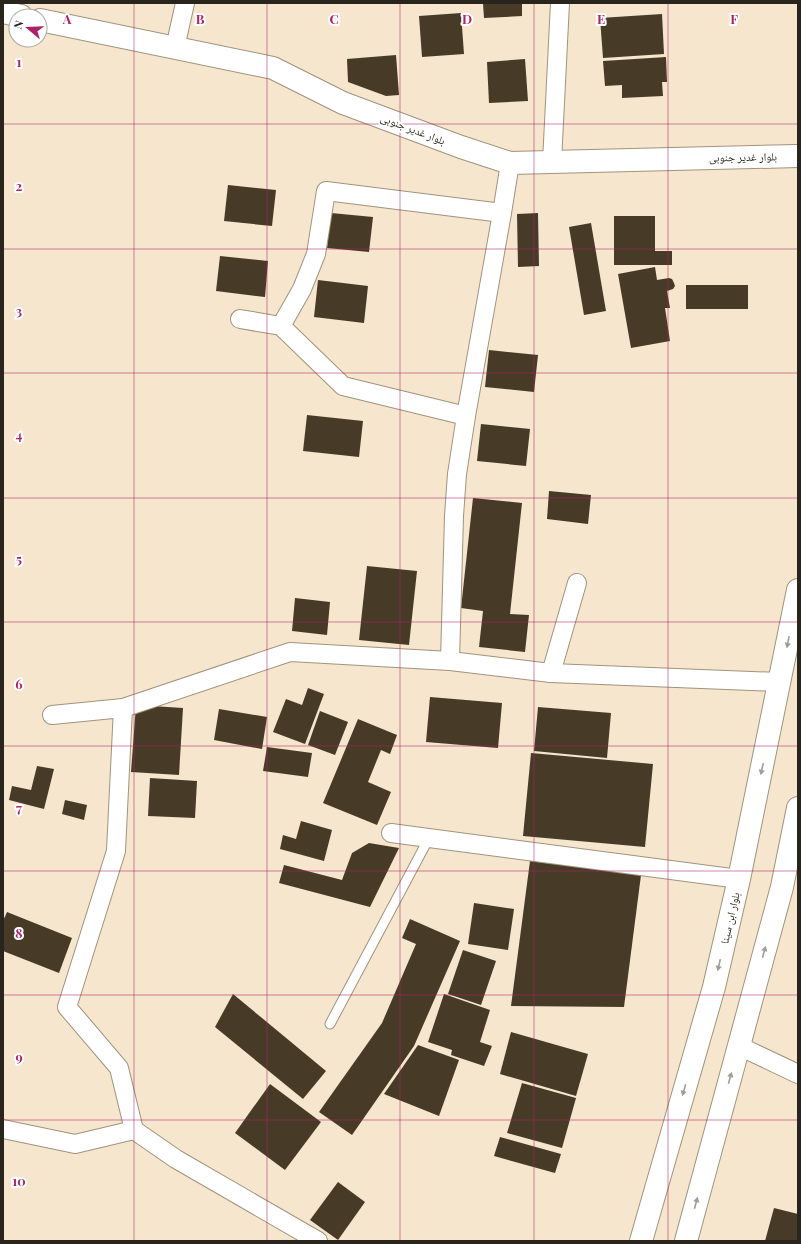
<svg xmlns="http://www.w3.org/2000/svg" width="801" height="1244" font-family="'Playfair Display','Noto Naskh Arabic',serif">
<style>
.building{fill:#473b27}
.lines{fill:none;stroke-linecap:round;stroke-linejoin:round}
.lane-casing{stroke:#a1937d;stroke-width:11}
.street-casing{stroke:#a1937d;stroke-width:20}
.secondary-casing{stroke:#a1937d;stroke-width:24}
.lane{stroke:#fff;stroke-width:9}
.street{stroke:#fff;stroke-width:18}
.secondary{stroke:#fff;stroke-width:22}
.oneway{fill:#9f9d99}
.grid{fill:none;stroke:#ab2267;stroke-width:1;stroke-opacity:0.55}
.labels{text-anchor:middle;stroke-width:4;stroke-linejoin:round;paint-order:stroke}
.street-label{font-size:11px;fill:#2a251c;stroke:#fff}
.grid-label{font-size:13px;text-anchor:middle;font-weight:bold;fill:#ab2267;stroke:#fff;stroke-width:4;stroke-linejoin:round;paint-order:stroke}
</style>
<rect width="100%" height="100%" fill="#f5e6cd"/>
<g class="building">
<polygon points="483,3 522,3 522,16 484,18"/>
<polygon points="461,13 464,54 422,57 419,16"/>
<polygon points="662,14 664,54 603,58 600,18"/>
<polygon points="396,55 399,95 386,96 348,82 347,59"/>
<polygon points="666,57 667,82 662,82 663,96 622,98 622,85 605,86 603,61"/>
<polygon points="525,59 528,101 489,103 487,62"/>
<polygon points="228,185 276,190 272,226 224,221"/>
<polygon points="331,213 373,217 369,252 327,248"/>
<polygon points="538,213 539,266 518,267 517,214"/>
<polygon points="614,216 655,216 655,251 672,251 672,265 614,265"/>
<polygon points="591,223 606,311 584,315 569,227"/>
<polygon points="220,256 268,261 265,297 216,291"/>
<polygon points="655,267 657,280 669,278 672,279 674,283 675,286 673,289 667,291 670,308 665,308 670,341 631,348 618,274"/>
<polygon points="318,280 368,286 364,323 314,317"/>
<rect x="686" y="285" width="62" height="24"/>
<polygon points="489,350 538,355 534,392 485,387"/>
<polygon points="307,415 363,421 359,457 303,451"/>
<polygon points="481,424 530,429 526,466 477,461"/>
<polygon points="549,491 591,495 588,524 547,519"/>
<polygon points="473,498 522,503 510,614 529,615 525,652 479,647 483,611 461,608"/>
<polygon points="367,566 417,571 409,645 359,640"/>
<polygon points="295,598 330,602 327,635 292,631"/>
<polygon points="308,688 324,694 305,744 273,732 286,699 302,705"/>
<polygon points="430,697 502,703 498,748 426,742"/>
<polygon points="136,705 183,708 179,775 131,772"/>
<polygon points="538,707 611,713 607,758 534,751"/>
<polygon points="219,709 267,717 262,749 214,740"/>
<polygon points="320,711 348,722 335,755 308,745"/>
<polygon points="358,719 397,735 390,754 381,750 368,782 391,792 377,825 323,803"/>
<polygon points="267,747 312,753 308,777 263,771"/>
<polygon points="531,753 653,764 645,847 523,836"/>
<polygon points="37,766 54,769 44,809 9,800 12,786 31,790"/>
<polygon points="150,778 197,781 195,818 148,816"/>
<polygon points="65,800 87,805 84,820 62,814"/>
<polygon points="301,821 332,830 324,861 280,849 283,835 296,839"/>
<polygon points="369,843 399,848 370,907 279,883 284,865 342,880 352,853"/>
<polygon points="530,861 641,875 624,1007 511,1006"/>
<polygon points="474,903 514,909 508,950 468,944"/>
<polygon points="7,912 72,938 59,973 3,951 3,921"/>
<polygon points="410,919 460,941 414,1046 352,1135 319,1112 382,1023 416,944 402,938"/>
<polygon points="463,950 496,961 481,1005 448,994"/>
<polygon points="233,994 326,1071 303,1099 215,1027"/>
<polygon points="444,994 490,1010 480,1042 492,1046 484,1066 451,1055 452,1050 428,1042"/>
<polygon points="511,1032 588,1054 576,1096 500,1074"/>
<polygon points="418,1045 459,1060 439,1116 384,1094"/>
<polygon points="522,1083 576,1098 562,1148 507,1133"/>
<polygon points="270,1084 321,1122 285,1170 235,1133"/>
<polygon points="500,1137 561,1154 555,1173 494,1156"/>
<polygon points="338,1182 365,1202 338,1240 310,1220"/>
<polygon points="774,1208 798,1214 798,1241 765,1241"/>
</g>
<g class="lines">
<g class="lane-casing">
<polyline id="lane" points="330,1024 429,838"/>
</g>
<g class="street-casing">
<g id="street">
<polyline points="175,48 185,3"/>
<polyline points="552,162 560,3"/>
<polyline points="240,319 281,326 343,386 466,416"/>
<polyline points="281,326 302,289 316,254 326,191 502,213"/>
<polyline points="450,661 454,516 457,474 466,416 502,213 510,163"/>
<polyline points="551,673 577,583"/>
<polyline points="123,708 116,851 67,1007 119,1068 134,1130"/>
<polyline points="52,715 123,708 290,652 450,661 551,673 779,682"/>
<polyline points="391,833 739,879"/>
<polyline points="739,1046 798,1074"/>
<polyline points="3,1129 75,1144 134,1130 176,1159 318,1241"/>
</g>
</g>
<g class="secondary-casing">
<g id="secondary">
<polyline points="3,12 21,16"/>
<polyline points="40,20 273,68 343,103 461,147 510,163 798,156"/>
<polyline points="641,1241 714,987 739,879 798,590"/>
<polyline points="686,1241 782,887 798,808"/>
</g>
</g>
<use href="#lane" class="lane"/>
<use href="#street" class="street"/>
<use href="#secondary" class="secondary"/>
</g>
<defs><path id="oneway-solid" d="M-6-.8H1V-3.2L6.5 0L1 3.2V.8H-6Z"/></defs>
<g class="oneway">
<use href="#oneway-solid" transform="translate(788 642) rotate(101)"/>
<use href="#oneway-solid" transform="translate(762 769) rotate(102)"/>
<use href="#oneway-solid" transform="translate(764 952) rotate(-75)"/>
<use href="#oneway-solid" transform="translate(719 965) rotate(103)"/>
<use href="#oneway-solid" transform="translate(730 1078) rotate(-75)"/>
<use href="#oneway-solid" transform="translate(684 1090) rotate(106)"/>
<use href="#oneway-solid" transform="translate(696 1203) rotate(-75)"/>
</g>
<path class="grid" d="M134 3V1241M267 3V1241M400 3V1241M534 3V1241M668 3V1241M3 124H798M3 249H798M3 373H798M3 498H798M3 622H798M3 746H798M3 871H798M3 995H798M3 1120H798"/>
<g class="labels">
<g class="street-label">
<text transform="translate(413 129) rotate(21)" y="4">بلوار غدیر جنوبی</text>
<text transform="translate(743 157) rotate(-1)" y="4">بلوار غدیر جنوبی</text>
<text transform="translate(730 918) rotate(-77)" y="4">بلوار ابن سینا</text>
</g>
</g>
<g class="grid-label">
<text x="67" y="24">A</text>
<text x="200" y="24">B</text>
<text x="334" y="24">C</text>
<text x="467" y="24">D</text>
<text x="601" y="24">E</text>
<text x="734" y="24">F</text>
<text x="19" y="67">1</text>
<text x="19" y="191">2</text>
<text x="19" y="316">3</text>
<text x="19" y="440">4</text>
<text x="19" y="564">5</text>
<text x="19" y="689">6</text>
<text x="19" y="813">7</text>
<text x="19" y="938">8</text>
<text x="19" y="1062">9</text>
<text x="19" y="1186">10</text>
</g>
<rect width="801" height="1244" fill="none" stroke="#2a251c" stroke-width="8"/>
<g transform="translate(28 28) rotate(289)"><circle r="19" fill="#ffffff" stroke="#aaa8a4"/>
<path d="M0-3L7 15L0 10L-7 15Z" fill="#ab2267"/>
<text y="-6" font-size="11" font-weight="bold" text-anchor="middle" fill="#2a251c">N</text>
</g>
</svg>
